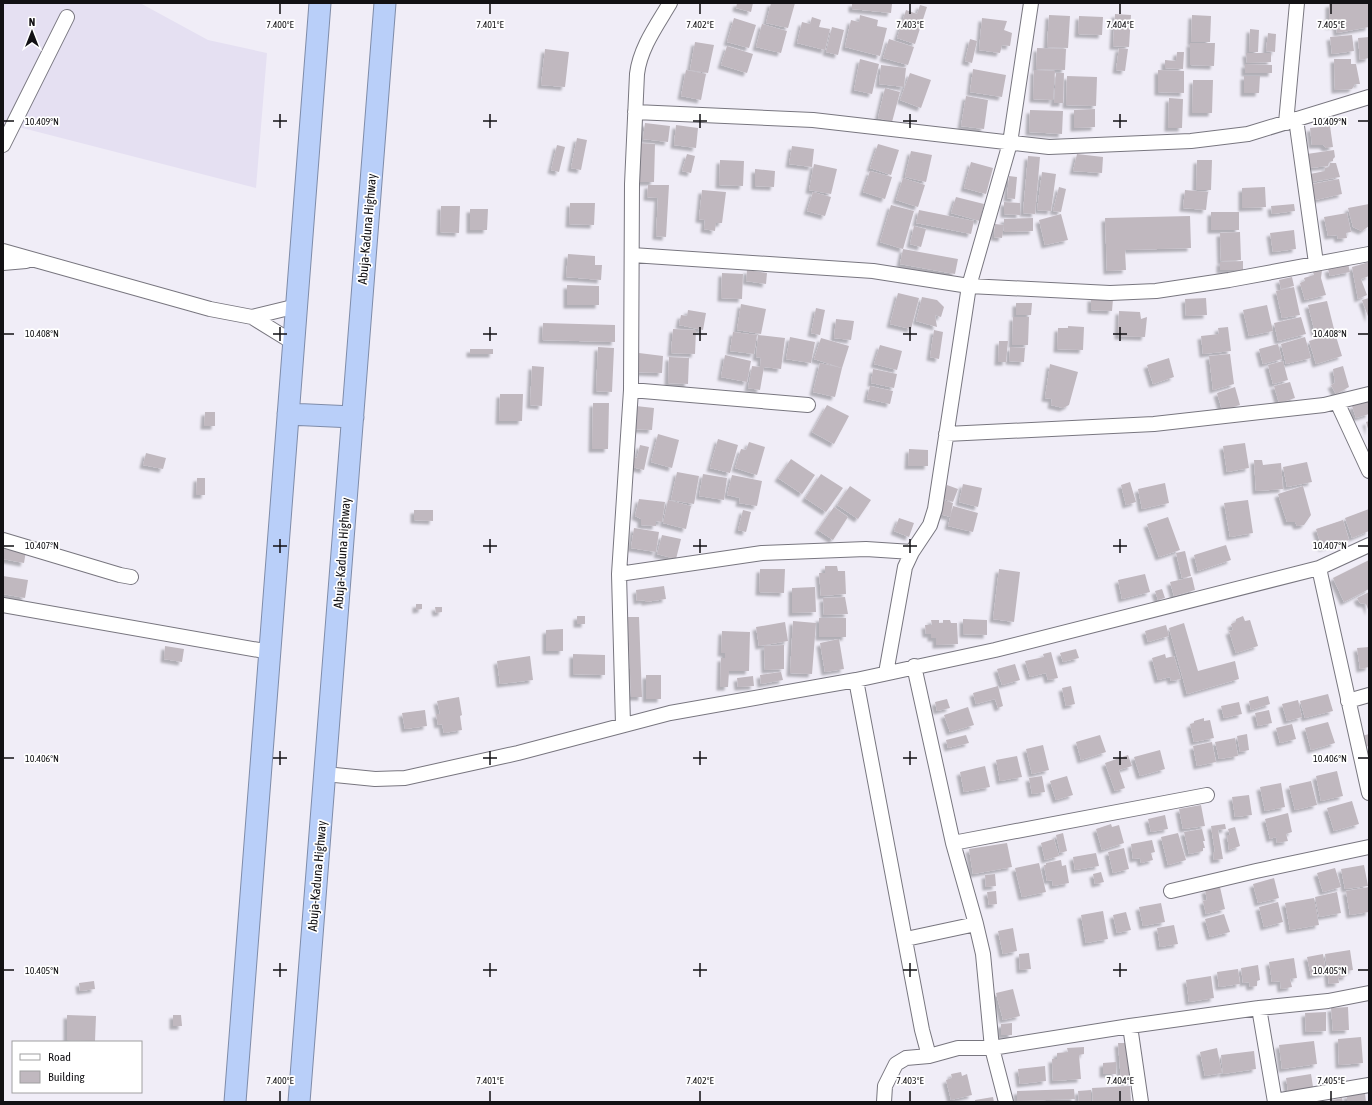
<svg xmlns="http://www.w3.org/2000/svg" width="1372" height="1105" font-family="'Asap Condensed',sans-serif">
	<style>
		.built { fill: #e5e0f2 }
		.building { fill: #c0b8bf; filter: url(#shadow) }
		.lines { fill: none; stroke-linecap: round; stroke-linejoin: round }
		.minor-casing { stroke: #78767f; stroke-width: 16 }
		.highway-casing { stroke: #7f8ca9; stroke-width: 23 }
		.minor { stroke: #fff; stroke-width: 14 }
		.highway { stroke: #b9cff9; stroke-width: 21 }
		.ticks { fill: none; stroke: #121114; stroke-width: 1.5 }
		.labels { text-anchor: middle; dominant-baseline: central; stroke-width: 3.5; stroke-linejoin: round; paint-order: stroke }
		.street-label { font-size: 13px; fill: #121114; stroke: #fff }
		.ticks-label { font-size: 10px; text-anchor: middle; fill: #121114; stroke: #fff; stroke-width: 3.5; stroke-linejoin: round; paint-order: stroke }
	</style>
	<defs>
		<filter id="shadow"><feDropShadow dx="-3.5" dy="3.5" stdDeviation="1" flood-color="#0004"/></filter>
	</defs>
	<rect width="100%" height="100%" fill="#f0edf7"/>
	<path class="built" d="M3,3H140L208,40L267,53L256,188L3,123Z"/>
	<path class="building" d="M737,3H753L751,12L736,8Z
		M771,3H795L788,28L766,23Z
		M852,3L892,4L891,13L852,9Z
		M1340,3H1368L1369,27L1337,33L1336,25L1329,26V4Z
		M920,5L927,7L915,44L897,38L906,10L917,14Z
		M1115,14L1131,15L1129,47L1113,46Z
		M860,15L878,20L877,26L887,28L880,56L845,47L851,20L859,22Z
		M1049,15L1070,16L1068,48L1047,47Z
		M1192,15L1211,16L1210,42H1191Z
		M1079,16L1103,17L1102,35L1078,34Z
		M812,17L821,20L819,27L830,29L825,50L797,43L802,22L810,24Z
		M734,18L756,25L749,48L727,42Z
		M982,18L1007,21L1004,30L1012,33L1010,46L1002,45L1000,53L979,50Z
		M762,24L787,31L781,53L756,47Z
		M832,27L844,30L838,55L826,52Z
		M1250,29L1259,30L1258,52H1249Z
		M1268,33L1276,34L1275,52L1266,51Z
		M1352,35L1354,51L1332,54L1330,37Z
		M1369,37V58L1360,60L1358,38Z
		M889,39L914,47L908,65L883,58Z
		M970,39L977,41L972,63L965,61Z
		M695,42L714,45L708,73L690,70Z
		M1190,43H1215L1214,66L1190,65Z
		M727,46L753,54L747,73L721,65Z
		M1037,48L1066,49L1065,70L1036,69Z
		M1119,48L1128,49L1125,71L1116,70Z
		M545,49L569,52L565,87L541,85Z
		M1177,52H1184L1183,69L1165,68V60L1176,61Z
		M1246,53H1271V62L1247,63Z
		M860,59L879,64L872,94L854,90Z
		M1334,59H1351V64H1356L1360,84H1355L1352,89L1335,90Z
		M1245,64L1272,65V73H1245Z
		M881,65L906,68L904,87L879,84Z
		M973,69L1006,75L1002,97L970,92Z
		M686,70L706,74L701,100L681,96Z
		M1034,70L1055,71L1053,100L1033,99Z
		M1158,70L1184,71V93L1158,92Z
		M910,73L931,80L921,108L900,100Z
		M1056,73H1064L1063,103H1054Z
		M1067,76L1097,77L1096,106L1066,105Z
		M1244,76H1260L1259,93H1244Z
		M1193,80H1213L1212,113H1192Z
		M885,88L900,92L892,122L878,118Z
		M966,96L988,100L984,129L961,126Z
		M1169,98L1183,99L1182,128H1168Z
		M1095,109V127L1074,128V110Z
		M1030,110L1063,111L1062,134L1029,132Z
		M645,123L670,126L668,142L643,139Z
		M676,125L698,128L696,148L674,145Z
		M1330,126L1333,147L1326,148L1323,145H1312L1310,128Z
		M577,138L587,140L581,170L571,168Z
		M640,143L655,144L654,182H639Z
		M878,144L899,150L891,175L870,168Z
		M557,145L565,147L559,172L551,170Z
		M792,146L814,149L812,167L789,164Z
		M1334,150L1335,157L1333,159V161L1329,162L1328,166L1309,168L1307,154Z
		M911,151L932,155L926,182L905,177Z
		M687,154L695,156L691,173L682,171Z
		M1077,154L1103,157L1102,173L1073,171Z
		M1028,156L1040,157L1035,214L1023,213Z
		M720,160L744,161L743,186L719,185Z
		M1197,160H1212L1211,190H1196Z
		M971,162L993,168L986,194L964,188Z
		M1330,163H1336L1340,177L1311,182L1310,174L1325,171V168L1329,167Z
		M814,164L837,169L831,194L809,190Z
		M755,169L775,171L774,187L755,186Z
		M870,171L892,177L885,199L863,192Z
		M1042,172L1056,174L1051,211L1037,210Z
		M1009,176L1017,177L1015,199L1007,198Z
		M903,178L925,185L918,207L896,200Z
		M1339,179L1342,194L1315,200L1312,184Z
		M648,185H669L666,237L656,236L658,198L647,197Z
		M1059,187L1066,189L1061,212L1053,211Z
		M1265,187L1266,207L1242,208V188Z
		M702,190L726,192L722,223H716L715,231L704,229L705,220L699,219Z
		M1185,190L1208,192L1206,210L1183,208Z
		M813,192L831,197L825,216L807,211Z
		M956,197L984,204L980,221L951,213Z
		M1004,202L1020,203V215L1004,214Z
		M570,203H595L594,225L569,224Z
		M1294,204L1295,211L1272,214L1271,206Z
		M1369,204V226L1362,231L1353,227L1348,208Z
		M891,205L914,211L903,249L880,242Z
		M441,206H460L459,233L440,232Z
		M470,209H488L487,230H470Z
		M919,210L974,221L971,234L916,223Z
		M1211,212H1239V230H1211Z
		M1347,213L1351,232L1346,233L1347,238L1338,239L1337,235L1328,236L1324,217Z
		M1061,214L1068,240L1045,245L1039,220Z
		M1190,216L1191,248L1125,250L1126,270L1107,271L1105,218Z
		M1033,218V231L1004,232V225L1002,238L994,237L995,224L1004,225V219Z
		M914,226L926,229L921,247L910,244Z
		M1294,230L1296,249L1273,252L1270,233Z
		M1240,232L1241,260L1221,261L1220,233Z
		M903,249L958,259L955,274L900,264Z
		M568,254L595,256V265H602L601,280L566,277Z
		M1243,261V270H1220V262Z
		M1369,262V276L1361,279L1367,295L1358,299L1352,267Z
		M1348,264L1350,272L1330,276L1328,269Z
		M747,270L767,273L766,284L746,281Z
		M1322,270L1321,278L1326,295L1305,300L1300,283L1305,281L1304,278L1314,275L1313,272Z
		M722,273L743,274L742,299L721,298Z
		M1292,277L1294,286L1281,289L1279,280Z
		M567,285L599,286V305H567Z
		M1294,287L1300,315L1282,318L1276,291Z
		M898,293L919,298L911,329L890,324Z
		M922,297L937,300L944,307L941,317L935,315L937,327L916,321Z
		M1091,298L1113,299L1112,311L1091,310Z
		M1206,298L1207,315L1186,316L1185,299Z
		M1369,298V319L1362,300Z
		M1327,301L1334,329L1315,333L1308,305Z
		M1016,303H1032L1031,315H1016Z
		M741,304L766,309L761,334L737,330Z
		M1267,305L1273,331L1249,336L1243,310Z
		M816,308L825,310L820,335L811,333Z
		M688,310L706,313L703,330L679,325L681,315L687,316Z
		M1119,311L1140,312L1141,319L1147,317L1145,337L1118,336Z
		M1013,317H1029L1028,345H1012Z
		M1301,317L1306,334L1278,341L1274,323Z
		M836,319L854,321L851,340L834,338Z
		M543,323L615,325V342L542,340Z
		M1068,326L1084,327L1083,350L1057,349L1058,328H1068Z
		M1228,327L1231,351L1203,354L1201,336L1219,334L1218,328Z
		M673,329L696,330L695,354L671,353Z
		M934,330L943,332L939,359L930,357Z
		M733,332L757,335L754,354L730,351Z
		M1335,333L1342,356L1316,364L1309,341Z
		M758,335L785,338L781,369L764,367L760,390L748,388L752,366L760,367L761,358L756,357Z
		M790,337L815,342L811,363L786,359Z
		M1305,337L1311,358L1286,364L1281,344Z
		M821,338L849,346L842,368L814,359Z
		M999,341H1008L1006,362H998Z
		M1278,344L1282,359L1263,364L1259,349Z
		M880,345L902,351L897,370L874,364Z
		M598,347L614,348L612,392L596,391Z
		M1010,347L1025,348L1024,362L1009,361Z
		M470,349H493V354H470Z
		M639,353L663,356L662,373L635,372V355Z
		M1230,354L1234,384L1213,390L1209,356Z
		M725,355L751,361L747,382L721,377Z
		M669,357L689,358L688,384L668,383Z
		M1169,358L1174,377L1153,384L1147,365Z
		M1283,361L1288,380L1273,384L1268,365Z
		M820,363L842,368L835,397L813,392Z
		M1050,364L1078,372L1069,405L1063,408L1051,405L1052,399L1045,398Z
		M532,366L544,367L542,406L530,405Z
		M1343,366L1349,387L1336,394L1331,385L1335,383L1333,369Z
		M873,369L897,374L894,388L871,383Z
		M1290,382L1295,398L1279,403L1274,386Z
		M870,386L893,391L890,404L867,399Z
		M1235,387L1240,405L1222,410L1217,393Z
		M500,394H523L522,421H499Z
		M1369,400V414L1356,418L1352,406Z
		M593,403H609L608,449H592Z
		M827,405L849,416L834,444L812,432Z
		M636,406L654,408L652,430L634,429Z
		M205,412H215V426H204Z
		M1369,421V432L1366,422Z
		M658,434L679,440L672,468L651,462Z
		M718,439L738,445L730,473L710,468Z
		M749,442L765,447L757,475L735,468L741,449L746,450Z
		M1245,443L1249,468L1227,472L1223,446Z
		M640,445L649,447L644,470L628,466L630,456L637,458Z
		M909,449L928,450V466H908Z
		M146,453L166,458L163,469L143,465Z
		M791,459L815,475L802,494L778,478Z
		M1254,460H1262L1263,465L1281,463L1283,489L1256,491Z
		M1307,462L1312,482L1287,487L1283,467Z
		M677,472L699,476L694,504L671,500Z
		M703,474L727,478L724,500L699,496Z
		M821,474L843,488L826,512L805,498Z
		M732,475L762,481L757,506L739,503L740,498L727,495Z
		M197,478H205V495H196Z
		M1130,482L1136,502L1126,505L1121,485Z
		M1165,483L1169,503L1142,509L1138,489Z
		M963,484L982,488L978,507L959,502Z
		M947,485L958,489L953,502L942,498Z
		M850,486L871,500L858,519L837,505Z
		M1303,486L1311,515L1304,525L1297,526L1295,522H1287L1278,494Z
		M639,499L665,502L662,522L656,521V526L641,525V519L635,516Z
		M668,500L691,506L686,529L663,523Z
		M943,500L953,503L950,517L940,514Z
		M1248,500L1253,533L1230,537L1224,503Z
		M953,506L978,513L973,532L948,526Z
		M834,507L848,517L833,540L818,530Z
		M1369,509V531L1352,538L1345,518Z
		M414,510H433V521L414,520Z
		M743,510L751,512L746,532L738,530Z
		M1168,517L1180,550L1159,557L1147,524Z
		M899,518L914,523L909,537L894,531Z
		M1343,520L1349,540L1322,548L1316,529Z
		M634,528L659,532L656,552L631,548Z
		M662,535L681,539L676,559L657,554Z
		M1226,545L1231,560L1198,571L1194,555Z
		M3,546L26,551L24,563L3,559Z
		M1185,551L1191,576L1182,578L1176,553Z
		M1369,560V589L1344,602L1333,578Z
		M825,566H837L838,571H845L846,594L821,596L819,573H825Z
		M760,569H785L784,593L759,592Z
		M999,569L1020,572L1014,622L993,619Z
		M1145,574L1150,592L1122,599L1118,580Z
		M3,576L28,580L25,598L3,594Z
		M1192,577L1195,590L1174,596L1170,582Z
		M664,586L666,599L645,602V600L637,601L636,590Z
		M815,587L816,612L792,613V588Z
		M1162,589L1165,598L1158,600L1155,591Z
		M1369,592V612L1366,604L1360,603L1357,598Z
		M845,597L848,614L824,615L823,598Z
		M416,604H422V609L416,610Z
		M435,607H442V612L436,613Z
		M577,616H585V624H577Z
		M1243,616L1245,621L1250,620L1258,646L1236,653L1229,631L1233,630L1231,624L1236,622V619Z
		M628,617H639L642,697H631Z
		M819,618H846V637H819Z
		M963,619L987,620V635L963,634Z
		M931,620H939V623H943V620H950L951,623H957L958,644L936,645V638H931V634H926L925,625H932Z
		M793,621L816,623L812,674L790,673Z
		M785,622L788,641L759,646L756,627Z
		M1184,623L1198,671L1235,661L1239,679L1187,694L1169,628Z
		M1166,625L1169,636L1148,642L1145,631Z
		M563,629V651H546V630Z
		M722,631L750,632L749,671H729L728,687H720L721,658H725V653H721Z
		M839,639L844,669L825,672L820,643Z
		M784,645V669L765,670L764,646Z
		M165,646L184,649L182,662L164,659Z
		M1369,647V667L1360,669L1357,648Z
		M1076,649L1079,658L1063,662L1060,653Z
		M1051,652L1058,678L1048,680L1046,673L1030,677L1025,661L1044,657L1043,654Z
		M573,654L605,655V675L573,674Z
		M1165,654L1166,658L1174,656L1181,679L1171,681L1170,677L1158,680L1152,658Z
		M530,656L533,680L500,684L497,661Z
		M1015,664L1020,680L1002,685L997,669Z
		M781,672L783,680L761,684L760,675Z
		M646,675H661V699H646Z
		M753,676L754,686L738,687L737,678Z
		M998,686L1003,706L998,708L995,699L976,704L973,693Z
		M1071,686L1075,704L1066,706L1062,688Z
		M1328,694L1333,711L1305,718L1300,701Z
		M1268,696L1270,704L1251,710L1249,701Z
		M459,697L462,715L460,716L462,730L444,733L442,724L438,725L436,714H440L437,701Z
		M947,699L950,708L937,711L935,702Z
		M1298,700L1302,717L1287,721L1282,704Z
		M1239,702L1242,714L1224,718L1221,706Z
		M968,707L974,725L950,732L944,715Z
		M425,710L427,726L405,729L402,713Z
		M1269,710L1272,723L1258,726L1255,713Z
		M1204,718V721L1210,720L1214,738L1194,742L1190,724L1194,723V721Z
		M1328,722L1335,743L1311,750L1305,728Z
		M1292,724L1296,739L1280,743L1276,728Z
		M1247,734L1249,750L1240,752L1237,736Z
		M1369,734V746L1365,747L1362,736Z
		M966,735L969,743L948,748L946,740Z
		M1100,735L1106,752L1081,760L1076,742Z
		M1235,738L1238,756L1219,759L1215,742Z
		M1212,742L1216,762L1197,766L1193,746Z
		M1043,745L1049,770L1032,774L1026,749Z
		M1160,750L1165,769L1140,776L1134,757Z
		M1128,755L1132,766L1119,770L1125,788L1115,791L1105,763Z
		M1017,756L1022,777L1000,781L996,760Z
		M985,766L990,787L964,792L960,772Z
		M1337,771L1343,796L1321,801L1316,776Z
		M1042,776L1045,792L1032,794L1029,778Z
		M1067,776L1073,795L1056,800L1050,781Z
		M1311,781L1317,805L1295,810L1289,786Z
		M1281,783L1285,807L1265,811L1260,787Z
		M1249,795L1252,815L1235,817L1232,797Z
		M1352,801L1359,824L1334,831L1327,808Z
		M1201,805L1205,826L1183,829L1179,809Z
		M1288,813L1292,832L1286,834L1288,841L1277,843L1276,837L1270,839L1265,819Z
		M1165,815L1168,829L1151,832L1148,819Z
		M1111,824L1112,827L1119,825L1124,843L1102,850L1096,829Z
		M1225,824L1226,829L1218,830L1223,859L1214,860L1213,852H1215L1211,826Z
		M1235,827L1240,846L1229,850L1227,835H1230L1228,829Z
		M1202,829L1205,841H1203L1205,848H1203V851L1189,854L1184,832Z
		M1063,833L1067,851L1060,853L1056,835Z
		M1178,833L1186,860L1168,865L1161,837Z
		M1054,839L1059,856L1045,860L1041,843Z
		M1152,840L1155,852L1151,853L1153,860L1141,863L1140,858L1133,859L1131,844Z
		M1007,843L1012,867L973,874L969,849Z
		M1124,848L1129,869L1113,873L1108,852Z
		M1096,853L1099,866L1075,870L1073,857Z
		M1061,860L1062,866L1066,865L1069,883L1053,886L1052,880L1047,881L1044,865H1046V863Z
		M1039,863L1046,892L1022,897L1015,868Z
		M1364,865L1368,886L1345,889L1341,869Z
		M1335,868L1341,887L1323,892L1317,873Z
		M1101,872L1104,882L1095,884L1093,874Z
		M995,874L996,886L986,887L985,875Z
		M1274,878L1279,898L1258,903L1253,884Z
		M1220,887L1225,909L1206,914L1203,901L1207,900L1205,890Z
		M1369,887V912L1350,915L1346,891Z
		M996,891L997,904L989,905L987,892Z
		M1337,892L1341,913L1319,917L1315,897Z
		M1314,898L1319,925L1290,930L1285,903Z
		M1278,902L1283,922L1264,927L1259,907Z
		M1161,903L1165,922L1143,926L1139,907Z
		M1103,911L1108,939L1086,943L1081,915Z
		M1126,912L1131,930L1117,933L1113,915Z
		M1224,914L1230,932L1210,937L1205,919Z
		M1174,925L1178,944L1160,947L1157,928Z
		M1013,928L1017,951L1003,954L998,931Z
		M1350,950L1353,970L1347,971V976L1338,978L1339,983L1329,984L1325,954Z
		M1029,953L1031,969L1020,970L1019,954Z
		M1323,954L1326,973L1311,976L1307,957Z
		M1294,958L1297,978L1290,979L1292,987L1281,989L1280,981L1272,982L1269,962Z
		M1258,965L1260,980L1257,981V986L1250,987L1249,982L1243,983L1241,968Z
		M1238,969L1240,984L1219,987L1217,972Z
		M1211,976L1214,998L1189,1002L1186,980Z
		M94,981L95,989L80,991L79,983Z
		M1013,989L1020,1016L1003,1020L996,993Z
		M1348,1007L1349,1030L1333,1031L1331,1008Z
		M1326,1012V1031L1306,1032L1305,1013Z
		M67,1015L96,1016L95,1041L67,1040Z
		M173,1015H181L182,1026H173Z
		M1012,1023V1035H1001V1024Z
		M1361,1037L1363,1063L1339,1065L1338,1039Z
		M1314,1041L1317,1064L1282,1069L1279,1045Z
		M1118,1043H1129L1131,1082H1121Z
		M1084,1047V1054L1079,1055L1081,1079L1053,1081L1052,1059H1057V1053L1068,1052L1067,1048Z
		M1217,1048L1222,1073L1205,1076L1200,1052Z
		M1254,1051L1256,1069L1223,1074L1221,1055Z
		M1116,1062V1074H1103V1063Z
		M1045,1066L1046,1081L1020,1084L1018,1069Z
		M961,1072L962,1076L967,1074L972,1095L951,1100L946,1080L952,1078L951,1074Z
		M1311,1074L1314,1093L1289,1097L1286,1078Z
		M1130,1086L1131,1102H1093L1092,1088Z
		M1074,1089L1075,1099L1017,1101V1091Z
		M1091,1090V1102H1079L1078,1091Z
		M1365,1093L1366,1102H1347V1095Z
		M993,1097L994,1102H975V1100Z
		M1342,1098L1343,1102H1328V1101Z"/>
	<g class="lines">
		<defs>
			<path id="minor" d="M635,112L813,120L1049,147L1191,141L1248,134L1369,97
				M1296,119L1316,263
				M1286,123L1297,3
				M3,145L67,17
				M3,251L210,309L252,317L294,343
				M632,255L873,271L969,286L1110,293L1156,291L1229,280L1369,254
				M3,263L26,261
				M252,317L297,306
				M631,390L808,405
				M1337,402L1369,471
				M946,434L1154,424L1324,405L1369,394
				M3,540L120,575L131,577
				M1319,568L1369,793
				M619,574L762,553L866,549L912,552
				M3,605L270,652
				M914,666L953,843L976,924L983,954L992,1048L1006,1102
				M886,673L905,567L912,552L930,525L935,509L969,286L1010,143L1031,3
				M856,680L922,1030L929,1056
				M1348,701L1369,695
				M623,725L619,574L631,390L632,184L637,74C640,48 657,25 670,3
				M325,774L375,779L405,778L518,753L670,713L856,680L995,650L1319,568L1369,545
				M953,843L1207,795
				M1171,891L1256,871L1369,847
				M906,939L976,924
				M1259,1008L1275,1102
				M1130,1026L1141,1102
				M1275,1101L1369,1085
				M884,1102L885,1086L896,1064L906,1058L929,1056L958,1048H992L1130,1026L1259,1008L1328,1001L1369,993"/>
			<path id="highway" d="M288,414L353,417
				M235,1102L320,3
				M299,1102L385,3"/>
		</defs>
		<use href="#minor" class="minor-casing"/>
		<use href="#highway" class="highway-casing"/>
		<use href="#minor" class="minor"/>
		<use href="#highway" class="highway"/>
	</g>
	<path class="ticks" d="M280,4V14M490,4V14M700,4V14M910,4V14M1120,4V14M1331,4V14M280,114V128M490,114V128M700,114V128M910,114V128M1120,114V128M4,121H14M273,121H287M483,121H497M693,121H707M903,121H917M1113,121H1127M1358,121H1368M280,327V341M490,327V341M700,327V341M910,327V341M1120,327V341M4,334H14M273,334H287M483,334H497M693,334H707M903,334H917M1113,334H1127M1358,334H1368M280,539V553M490,539V553M700,539V553M910,539V553M1120,539V553M4,546H14M273,546H287M483,546H497M693,546H707M903,546H917M1113,546H1127M1358,546H1368M280,751V765M490,751V765M700,751V765M910,751V765M1120,751V765M4,758H14M273,758H287M483,758H497M693,758H707M903,758H917M1113,758H1127M1358,758H1368M280,963V977M490,963V977M700,963V977M910,963V977M1120,963V977M4,970H14M273,970H287M483,970H497M693,970H707M903,970H917M1113,970H1127M1358,970H1368M280,1091V1101M490,1091V1101M700,1091V1101M910,1091V1101M1120,1091V1101M1331,1091V1101"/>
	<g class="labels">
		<g class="street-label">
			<text transform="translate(367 229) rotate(-85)">Abuja-Kaduna Highway</text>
			<text transform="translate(342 553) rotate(-86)">Abuja-Kaduna Highway</text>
			<text transform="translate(317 876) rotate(-85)">Abuja-Kaduna Highway</text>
		</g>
	</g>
	<g class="ticks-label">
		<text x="280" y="28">7.400°E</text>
		<text x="490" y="28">7.401°E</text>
		<text x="700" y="28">7.402°E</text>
		<text x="910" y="28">7.403°E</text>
		<text x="1120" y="28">7.404°E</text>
		<text x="1331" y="28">7.405°E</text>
		<text x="42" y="125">10.409°N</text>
		<text x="1330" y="125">10.409°N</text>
		<text x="42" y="337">10.408°N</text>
		<text x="1330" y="337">10.408°N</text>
		<text x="42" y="549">10.407°N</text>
		<text x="1330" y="549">10.407°N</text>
		<text x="42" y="762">10.406°N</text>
		<text x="1330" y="762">10.406°N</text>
		<text x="42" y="974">10.405°N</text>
		<text x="1330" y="974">10.405°N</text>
		<text x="280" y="1084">7.400°E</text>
		<text x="490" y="1084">7.401°E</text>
		<text x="700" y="1084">7.402°E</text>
		<text x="910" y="1084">7.403°E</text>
		<text x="1120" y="1084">7.404°E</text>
		<text x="1331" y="1084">7.405°E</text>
	</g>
	<rect width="1372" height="1105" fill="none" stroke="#121114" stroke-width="8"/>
	<rect x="12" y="1041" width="130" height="52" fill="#ffffff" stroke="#a0a0a1"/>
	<rect x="20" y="1054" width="20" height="6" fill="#ffffff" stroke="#a0a0a1"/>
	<text x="48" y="1061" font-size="12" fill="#121114">Road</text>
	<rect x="20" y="1071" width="20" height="12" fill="#c0b8bf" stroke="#a0a0a1"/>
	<text x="48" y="1081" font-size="12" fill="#121114">Building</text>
	<g transform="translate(32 32)" stroke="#ffffff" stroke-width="3" paint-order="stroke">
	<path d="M0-3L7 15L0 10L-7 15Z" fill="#121114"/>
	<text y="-6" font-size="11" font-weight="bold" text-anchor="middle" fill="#121114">N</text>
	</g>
</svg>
